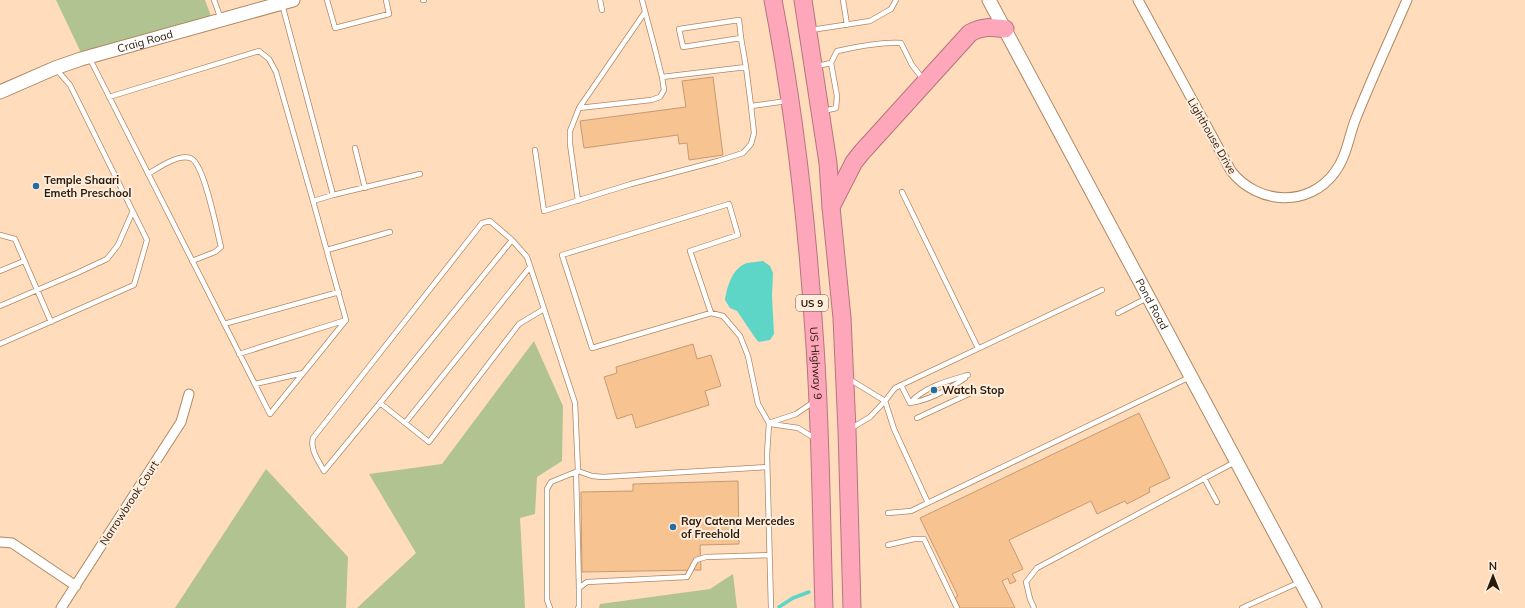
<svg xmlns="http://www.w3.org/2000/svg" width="1525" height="608" font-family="Mulish,sans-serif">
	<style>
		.green { fill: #b0c390 }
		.water { fill: #5dd5c7 }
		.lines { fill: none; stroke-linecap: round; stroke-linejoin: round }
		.stream { stroke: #5dd5c7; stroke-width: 3.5 }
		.building { fill: #f7c391; stroke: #c49b74 }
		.lane-casing { stroke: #b08862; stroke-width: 6 }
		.street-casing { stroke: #b08862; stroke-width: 11 }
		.secondary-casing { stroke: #b08862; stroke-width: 15 }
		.highway-casing { stroke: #b4767d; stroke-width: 19 }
		.lane { stroke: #fff; stroke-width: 4.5 }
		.street { stroke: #fff; stroke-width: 9 }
		.secondary { stroke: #fff; stroke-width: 13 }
		.highway { stroke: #fea7bb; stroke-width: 17 }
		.poi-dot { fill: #256ca0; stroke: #ffeddd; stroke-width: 1.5 }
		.labels { text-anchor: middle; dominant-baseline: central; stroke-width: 4; stroke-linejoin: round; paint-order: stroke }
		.shield { fill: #ffeddd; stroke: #6a5949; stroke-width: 1 }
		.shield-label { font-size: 10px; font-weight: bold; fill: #2a1a0a }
		.street-label { font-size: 11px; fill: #2a1a0a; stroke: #ffeddd }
		.poi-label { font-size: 11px; font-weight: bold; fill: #2a1a0a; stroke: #ffeddd; text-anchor: start }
	</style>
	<rect width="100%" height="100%" fill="#ffdcbc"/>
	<path class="green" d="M56,0H205L212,19L84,59Z
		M534,341L563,406L562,461L537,477L535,514L520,518L525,608H357L416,553L369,474L442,464Z
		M266,469L348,557L346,608H175Z
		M733,574L737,608H599L600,604L710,589Z"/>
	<path class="water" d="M763,261L770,266L773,273L772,296L774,334L770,340L759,342L756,339L737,311L730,308L725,300C727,287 732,268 747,263C752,262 758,262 763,261Z"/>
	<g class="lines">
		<path class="stream" d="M779,607L793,598L809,592"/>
	</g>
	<path class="building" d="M713,77L723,155L689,160L687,143L679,144L678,135L584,148L580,121L686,107L682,81Z
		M693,344L697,359L711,355L721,386L705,391L709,405L636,428L632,414L617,419L604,377L617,373L616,367Z
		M936,387L938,391L932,394L930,389Z
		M1139,413L1170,478L1149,488L1150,492L1127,504L1125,501L1097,514L1091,501L1009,540L1023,569L1012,574L1016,581L1010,584L1008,578L1002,581L1015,608H960L955,598L958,596L920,518Z
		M738,481L739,544L700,545L701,570L582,572L581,492L633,491V484Z"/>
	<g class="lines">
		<defs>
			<path id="lane" d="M214,0L221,19
				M327,0L335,28L389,14L386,0
				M423,0H424
				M600,0L602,10
				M642,0L655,49L662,77
				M843,0L847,25
				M811,30L870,21L891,9L896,0
				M741,38L683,47L679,29L739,20L741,38L746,67
				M90,59L270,414L346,320L313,201L333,195L282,4
				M817,66L831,63
				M109,97L259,51L269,59L276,72L313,201
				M579,108L645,12
				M824,111L836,108L837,96L831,63L837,51C857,47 880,42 901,43L912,65L923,79
				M355,148L365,188
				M535,150L544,211L631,184L718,161L743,153L751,144L754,133L751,106L787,101
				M148,174C158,168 178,154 190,158C204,161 217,232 221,247L215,252L192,261
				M902,192L978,348
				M333,195L420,174
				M578,201L570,144V131L579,108L651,100L660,97L664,90L662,77L746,67L751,106
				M0,235L15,239L51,322
				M327,250L390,232
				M0,271L24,261
				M0,306L77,273L107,259L118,245L132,213
				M544,309L519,324L429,442L380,403L324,471C318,460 310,450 313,438L482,223L490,221L512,240L527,257L575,403L578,471L551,482L547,489V600L550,608
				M711,313L690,251L738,235L729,204L562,255L592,348L711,313L723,316L740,336L748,356L758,404L769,423L767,455L771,608
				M1118,313L1147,298
				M224,324L339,292
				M0,344L134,285L147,240L70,85L56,69
				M239,354L346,320
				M849,379L885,401L870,417L850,429
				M255,384L303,373
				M901,385L910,403
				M380,403L512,240
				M910,403C924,387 947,381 968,375
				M910,403C930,400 948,390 965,378
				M917,418L975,391
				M405,423L530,267
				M769,423L796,414L815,401
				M771,424L798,428L816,439
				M578,471L592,476L603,477L767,467
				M576,472L579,588
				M1204,478L1217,502
				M928,503L894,429L885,401L895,388L1102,290
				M888,513L911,511L1190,377
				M888,545L914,539H924L957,608
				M578,608L579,607V588L587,582L687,577L696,560L706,557L769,555
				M1034,608L1030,599L1026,582L1037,568L1235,462
				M1242,608L1300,582"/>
			<path id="street" d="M1138,0L1231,171C1258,205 1309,208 1335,172C1347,156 1349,135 1356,118C1372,78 1390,39 1407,0
				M0,542L12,543L76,586
				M61,608L181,422L189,394"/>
			<g id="secondary">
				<path id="s1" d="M989,0L1315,608"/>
				<path id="s2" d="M0,92L55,68L81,59L293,0"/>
			</g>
			<g id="highway">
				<path id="s3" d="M773,0C794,109 807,222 814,332C821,424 821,516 824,608"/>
				<path d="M803,0L828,163L831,207L842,318L847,430L852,608"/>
				<path d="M831,207L854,162L862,152L970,33C983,26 991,27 1005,29"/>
			</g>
		</defs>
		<use href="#lane" class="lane-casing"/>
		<use href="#street" class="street-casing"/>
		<use href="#secondary" class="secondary-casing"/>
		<use href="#highway" class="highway-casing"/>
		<use href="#lane" class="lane"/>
		<use href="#street" class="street"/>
		<use href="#secondary" class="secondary"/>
		<use href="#highway" class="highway"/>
	</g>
	<g class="poi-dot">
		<circle cx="36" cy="186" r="4"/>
		<circle cx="934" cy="390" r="4"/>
		<circle cx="673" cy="527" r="4"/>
	</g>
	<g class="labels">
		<rect class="shield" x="796" y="295" width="32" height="16" rx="3"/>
		<g class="shield-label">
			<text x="812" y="303">US 9</text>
		</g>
		<g class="street-label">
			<text stroke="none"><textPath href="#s2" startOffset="154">Craig Road</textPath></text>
			<text transform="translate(1212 136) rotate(60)">Lighthouse Drive</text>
			<text stroke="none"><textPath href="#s1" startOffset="345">Pond Road</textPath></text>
			<text stroke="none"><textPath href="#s3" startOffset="366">US Highway 9</textPath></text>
			<text transform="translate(129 503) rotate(-57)">Narrowbrook Court</text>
		</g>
		<g class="poi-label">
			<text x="44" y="180">Temple Shaari<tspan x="44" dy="13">Emeth Preschool</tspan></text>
			<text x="942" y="390">Watch Stop</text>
			<text x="681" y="521">Ray Catena Mercedes<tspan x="681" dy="13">of Freehold</tspan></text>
		</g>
	</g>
	<g transform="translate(1493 576)" stroke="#ffeddd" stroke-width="3" paint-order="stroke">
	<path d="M0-3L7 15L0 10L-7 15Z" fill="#2a1a0a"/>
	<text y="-6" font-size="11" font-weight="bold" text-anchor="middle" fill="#2a1a0a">N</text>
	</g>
</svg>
